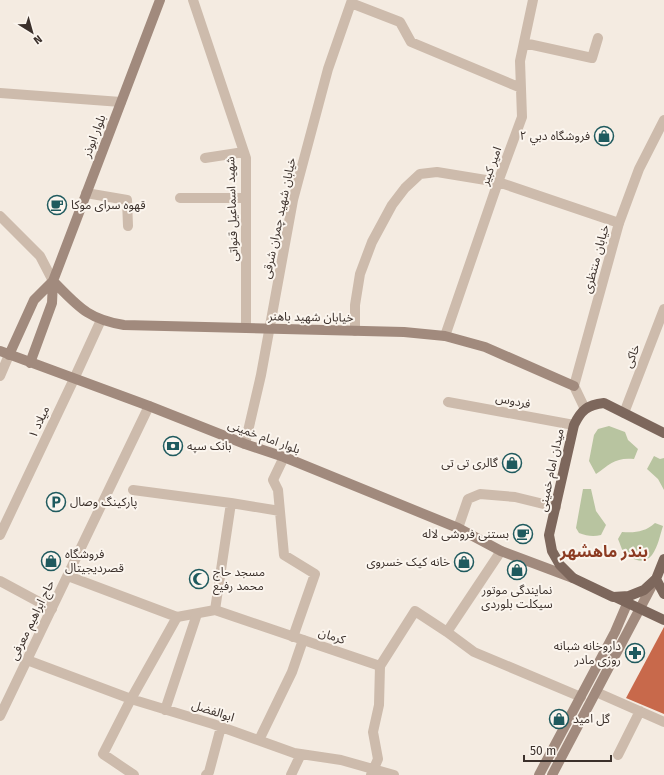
<svg xmlns="http://www.w3.org/2000/svg" width="664" height="775" font-family="'Fira Sans','Noto Sans Arabic',sans-serif">
	<style>
		.green { fill: #b8c4a0 }
		.building { fill: #c8694b }
		.lines { fill: none; stroke-linecap: round; stroke-linejoin: round }
		.pedestrian { stroke: #cdbbac; stroke-width: 10 }
		.minor { stroke: #cdbbac; stroke-width: 10 }
		.tertiary { stroke: #cdbbac; stroke-width: 10 }
		.secondary { stroke: #a18a7d; stroke-width: 10 }
		.primary { stroke: #7d675c; stroke-width: 10 }
		.labels { text-anchor: middle; dominant-baseline: central; stroke-width: 4; stroke-linejoin: round; paint-order: stroke }
		.street-label { font-size: 12px; fill: #3b302b; stroke: #fbf5ee }
		.poi-label { font-size: 12px; fill: #3b302b; stroke: #fbf5ee; text-anchor: start }
		.district-label { font-size: 16px; font-weight: bold; fill: #8c3b22; stroke: #fbf5ee }
	</style>
	<rect width="100%" height="100%" fill="#f4ebe1"/>
	<path class="green" d="M609,426L625,432L628,440L638,449L634,459C616,457 610,464 596,474L589,461L594,435L598,429Z
		M654,456L660,459L664,458V490L658,479L647,469Z
		M583,489H591L596,511L606,525L601,535C593,537 587,536 579,533L576,528Z
		M655,523L663,526C660,535 658,547 652,555C644,566 630,559 623,551C621,548 620,543 618,539L622,532C635,533 645,532 655,523Z"/>
	<path class="building" d="M664,627V714L626,698Z"/>
	<g class="lines">
		<path class="pedestrian" d="M458,528L468,499L480,494L515,497L556,507
			M501,551L447,632L474,652L581,697
			M177,617L215,610L380,666L415,611L447,632"/>
		<path class="minor" d="M193,0L246,158V328
			M351,3L400,22L411,42L521,88
			M524,43L592,58L598,38
			M0,93L121,102
			M205,158L244,152
			M86,193L127,200L128,226
			M180,198H246
			M355,331V305L360,274L372,242L392,205L405,188L420,174L437,172L498,182L619,223
			M445,336L498,182L522,117L520,61L533,0
			M0,376L9,355
			M448,402L574,425
			M624,413L664,309
			M245,444L261,375L293,200L328,69L352,0
			M284,457L273,480L278,490L284,555L315,574L293,637
			M133,490L231,503
			M0,535L74,379L101,320
			M68,576L177,617L131,699L103,754L134,775
			M0,581L52,609
			M215,610L231,503L280,511
			M27,660L131,699L213,724L294,753L341,760L394,775
			M596,692L664,722
			M165,710L197,614
			M259,740L292,672L303,640
			M618,755L640,711
			M206,775L209,772L221,727
			M291,775L301,754
			M371,775L378,759L373,732L379,705L380,666"/>
		<path class="tertiary" d="M0,216L40,256L53,281
			M585,409L574,386L619,223L639,169L664,120
			M0,716L149,406"/>
		<path class="secondary" d="M53,281C78,306 87,319 124,325L404,332L445,336L485,347L574,386
			M0,351L149,406L245,444L284,457L458,528L501,551L573,578
			M9,355L34,300L53,281
			M30,363L52,303L53,281L160,0
			M539,775L615,632L627,604
			M552,775L655,580"/>
		<path class="primary" d="M664,433L604,403C587,405 581,410 574,425L549,535L552,551L560,565L573,578L613,597L629,596L644,590L656,579L664,559
			M656,579L664,594
			M615,597L664,620"/>
	</g>
	<defs>
		<symbol id="shop-ring" viewBox="-11 -11 22 22"><circle r="9.5" fill="#fbf5ee" stroke="#1f5a5e" stroke-width="1.5"/><path d="M-5-2.5h2.3a2.7 3.5 0 0 1 5.4 0H5L5.5 6h-11ZM-1.5-2.5h3a1.5 2.3 0 0 0-3 0Z" fill="#1f5a5e"/></symbol>
		<symbol id="cafe-ring" viewBox="-11 -11 22 22"><circle r="9.5" fill="#fbf5ee" stroke="#1f5a5e" stroke-width="1.5"/><path d="M-5.5-4.5H6V0H3Q3 3.5 0 3.5H-2.5Q-5.5 3.5-5.5 0ZM3-3.2v2h1.7v-2ZM-6 4.5H4V6H-6Z" fill="#1f5a5e"/></symbol>
		<symbol id="bank-ring" viewBox="-11 -11 22 22"><circle r="9.5" fill="#fbf5ee" stroke="#1f5a5e" stroke-width="1.5"/><path d="M-6-4H6V4H-6ZM0-2.3a2.3 2.3 0 1 0 0 4.6a2.3 2.3 0 1 0 0-4.6Z" fill="#1f5a5e"/></symbol>
		<symbol id="parking-ring" viewBox="-11 -11 22 22"><circle r="9.5" fill="#fbf5ee" stroke="#1f5a5e" stroke-width="1.5"/><path d="M-3.5-5.5H1a3.5 3.5 0 0 1 0 7H-1V5.5H-3.5ZM-1-3.4V-.6H.8a1.4 1.4 0 0 0 0-2.8Z" fill="#1f5a5e"/></symbol>
		<symbol id="mosque-ring" viewBox="-11 -11 22 22"><circle r="9.5" fill="#fbf5ee" stroke="#1f5a5e" stroke-width="1.5"/><path d="M3.5-4.9A6 6 0 1 0 3.5 4.9A5 5 0 1 1 3.5-4.9Z" fill="#1f5a5e"/></symbol>
		<symbol id="pharmacy-ring" viewBox="-11 -11 22 22"><circle r="9.5" fill="#fbf5ee" stroke="#1f5a5e" stroke-width="1.5"/><path d="M-2-6h4v4h4v4h-4v4h-4v-4h-4v-4h4Z" fill="#1f5a5e"/></symbol>
	</defs>
	<g fill-rule="evenodd">
		<use href="#shop-ring" x="593" y="125" width="22" height="22"/>
		<use href="#cafe-ring" x="46" y="194" width="22" height="22"/>
		<use href="#bank-ring" x="162" y="435" width="22" height="22"/>
		<use href="#shop-ring" x="501" y="452" width="22" height="22"/>
		<use href="#parking-ring" x="45" y="491" width="22" height="22"/>
		<use href="#cafe-ring" x="512" y="523" width="22" height="22"/>
		<use href="#shop-ring" x="40" y="550" width="22" height="22"/>
		<use href="#shop-ring" x="453" y="551" width="22" height="22"/>
		<use href="#shop-ring" x="506" y="559" width="22" height="22"/>
		<use href="#mosque-ring" x="188" y="568" width="22" height="22"/>
		<use href="#pharmacy-ring" x="624" y="642" width="22" height="22"/>
		<use href="#shop-ring" x="548" y="708" width="22" height="22"/>
	</g>
	<g class="labels">
		<g class="street-label">
			<text transform="translate(94 136) rotate(-69)">بلوار ابوذر</text>
			<text transform="translate(491 166) rotate(-70)">امیر کبیر</text>
			<text transform="translate(232 209) rotate(-92)">شهید اسماعیل قنواتی</text>
			<text transform="translate(279 218) rotate(-78)">خیابان شهید چمران شرقی</text>
			<text transform="translate(596 259) rotate(-75)">خیابان منتظری</text>
			<text transform="translate(311 317) rotate(1)">خیابان شهید باهنر</text>
			<text transform="translate(632 356) rotate(-69)">خاکی</text>
			<text transform="translate(513 401) rotate(11)">فردوس</text>
			<text transform="translate(39 422) rotate(-65)">میلاد ۱</text>
			<text transform="translate(264 437) rotate(20)">بلوار امام خمینی</text>
			<text transform="translate(551 470) rotate(-78)">میدان امام خمینی</text>
			<text transform="translate(32 620) rotate(-64)">حاج ابراهیم معرفی</text>
			<text transform="translate(332 636) rotate(18)">کرمان</text>
			<text transform="translate(213 711) rotate(18)">ابوالفضل</text>
		</g>
		<g class="poi-label">
			<text x="590" y="136" text-anchor="end">فروشگاه دبي ٢</text>
			<text x="71" y="205">قهوه سرای موکا</text>
			<text x="187" y="446">بانک سپه</text>
			<text x="498" y="463" text-anchor="end">گالری تی تی</text>
			<text x="70" y="502">پارکینگ وصال</text>
			<text x="509" y="534" text-anchor="end">بستنی فروشی لاله</text>
			<text x="65" y="554">فروشگاه<tspan x="65" dy="14">قصردیجیتال</tspan></text>
			<text x="450" y="562" text-anchor="end">خانه کیک خسروی</text>
			<text x="213" y="572">مسجد حاج<tspan x="213" dy="14">محمد رفیع</tspan></text>
			<text x="517" y="590" text-anchor="middle">نمایندگی موتور<tspan x="517" dy="14">سیکلت بلوردی</tspan></text>
			<text x="621" y="646" text-anchor="end">داروخانه شبانه<tspan x="621" dy="14">روزی مادر</tspan></text>
			<text x="573" y="719">گل امید</text>
		</g>
		<g class="district-label">
			<text x="604" y="551">بندر ماهشهر</text>
		</g>
	</g>
	<g transform="translate(32 32) rotate(143)" stroke="#fbf5ee" stroke-width="3" paint-order="stroke">
	<path d="M0-3L7 15L0 10L-7 15Z" fill="#3b302b"/>
	<text y="-6" font-size="11" font-weight="bold" text-anchor="middle" fill="#3b302b">N</text>
	</g>
	<path d="M524 755v6h87v-6" fill="none" stroke="#3b302b" stroke-width="2"/>
	<text x="530" y="755" font-size="12" fill="#3b302b" stroke="#fbf5ee" stroke-width="3" paint-order="stroke">50 m</text>
</svg>
